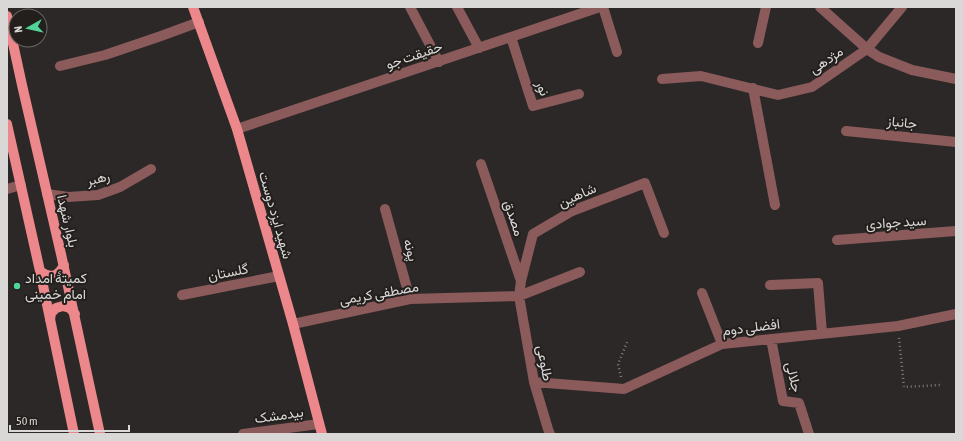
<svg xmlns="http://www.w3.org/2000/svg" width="963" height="441" font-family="'Asap Condensed',Vazirmatn,sans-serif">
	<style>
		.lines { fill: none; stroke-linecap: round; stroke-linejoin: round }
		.path { stroke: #817e7d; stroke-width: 2.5; stroke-dasharray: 1 3; stroke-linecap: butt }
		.minor { stroke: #8b5a5b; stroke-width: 10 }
		.major { stroke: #ec888b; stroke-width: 10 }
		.poi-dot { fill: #52d397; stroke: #221f1d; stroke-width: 1.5 }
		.labels { text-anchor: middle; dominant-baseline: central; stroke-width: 4; stroke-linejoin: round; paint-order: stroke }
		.street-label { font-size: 14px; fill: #dad8d7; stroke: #221f1d }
		.poi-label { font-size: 14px; fill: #dad8d7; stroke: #221f1d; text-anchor: start }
	</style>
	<rect width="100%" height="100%" fill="#2c2827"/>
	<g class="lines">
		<path class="path" d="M899,338L904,387L940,385
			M621,377L618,364L628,340"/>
		<path class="minor" d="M410,7L439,62
			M457,7L479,48
			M603,7L617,52
			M820,7L867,49L879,57L912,70L956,79
			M511,37L533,106L579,94
			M758,43L766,7
			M60,66L105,55L161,36L199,22
			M662,79L701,76L778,95L812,87L867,49L902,7
			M753,88L775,205
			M237,129L600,7
			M846,131L956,142
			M481,164L521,281
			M7,189L21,185
			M47,194L68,197L98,195L120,187L151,169
			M385,209L410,299
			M837,240L956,231
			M770,285L818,283L822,333
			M702,293L722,344
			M182,295L279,276
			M293,324L410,299L519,296L580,272
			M771,339L783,401L799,403L809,434
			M534,382L624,389L722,344L898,326L956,314
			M243,434L319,424
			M550,434L548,429L534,382L519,296L521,281L533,234L572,211L645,183L664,233"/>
		<path class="major" d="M193,7L237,129L293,324L322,434
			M7,16L22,85L61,254L100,434
			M7,124L40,271L74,434
			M40,271C51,279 58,277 64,265
			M50,320L51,313L56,308L63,306L70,308L75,314"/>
	</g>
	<circle class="poi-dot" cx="17" cy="286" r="4"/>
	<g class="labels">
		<g class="street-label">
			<text transform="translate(414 55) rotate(-19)">حقیقت جو</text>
			<text transform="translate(826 60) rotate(-34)">مژدهی</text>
			<text transform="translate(543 88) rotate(67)">نور</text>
			<text transform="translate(902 122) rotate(6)">جانباز</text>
			<text transform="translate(98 178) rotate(-14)">رهبر</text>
			<text transform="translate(577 195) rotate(-24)">شاهین</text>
			<text transform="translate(276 215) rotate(74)">شهید ایزد دوست</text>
			<text transform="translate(514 218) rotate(71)">مصدق</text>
			<text transform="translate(68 221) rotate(77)">بلوار شهدا</text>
			<text transform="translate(896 222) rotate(-4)">سید جوادی</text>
			<text transform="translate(411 250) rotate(75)">پونه</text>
			<text transform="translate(228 272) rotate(-11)">گلستان</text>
			<text transform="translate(379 293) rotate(-10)">مصطفی کریمی</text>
			<text transform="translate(751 327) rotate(-7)">افضلی دوم</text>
			<text transform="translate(545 363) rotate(79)">طلوعی</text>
			<text transform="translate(794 377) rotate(76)">جلالی</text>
			<text transform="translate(279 415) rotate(-8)">بیدمشک</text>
		</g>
		<g class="poi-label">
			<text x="25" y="278">کمیتهٔ امداد<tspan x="25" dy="16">امام خمینی</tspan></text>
		</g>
	</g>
	<rect width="963" height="441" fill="none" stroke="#dad8d7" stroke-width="16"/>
	<g transform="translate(28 28) rotate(262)"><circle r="19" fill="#221f1d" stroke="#6c6967"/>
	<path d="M0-3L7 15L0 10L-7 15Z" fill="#52d397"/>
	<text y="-6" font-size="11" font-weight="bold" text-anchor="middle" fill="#dad8d7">N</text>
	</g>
	<path d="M10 425v6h119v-6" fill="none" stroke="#dad8d7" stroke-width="2"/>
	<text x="16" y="425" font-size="12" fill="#dad8d7" stroke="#221f1d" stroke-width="3" paint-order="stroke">50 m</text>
</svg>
